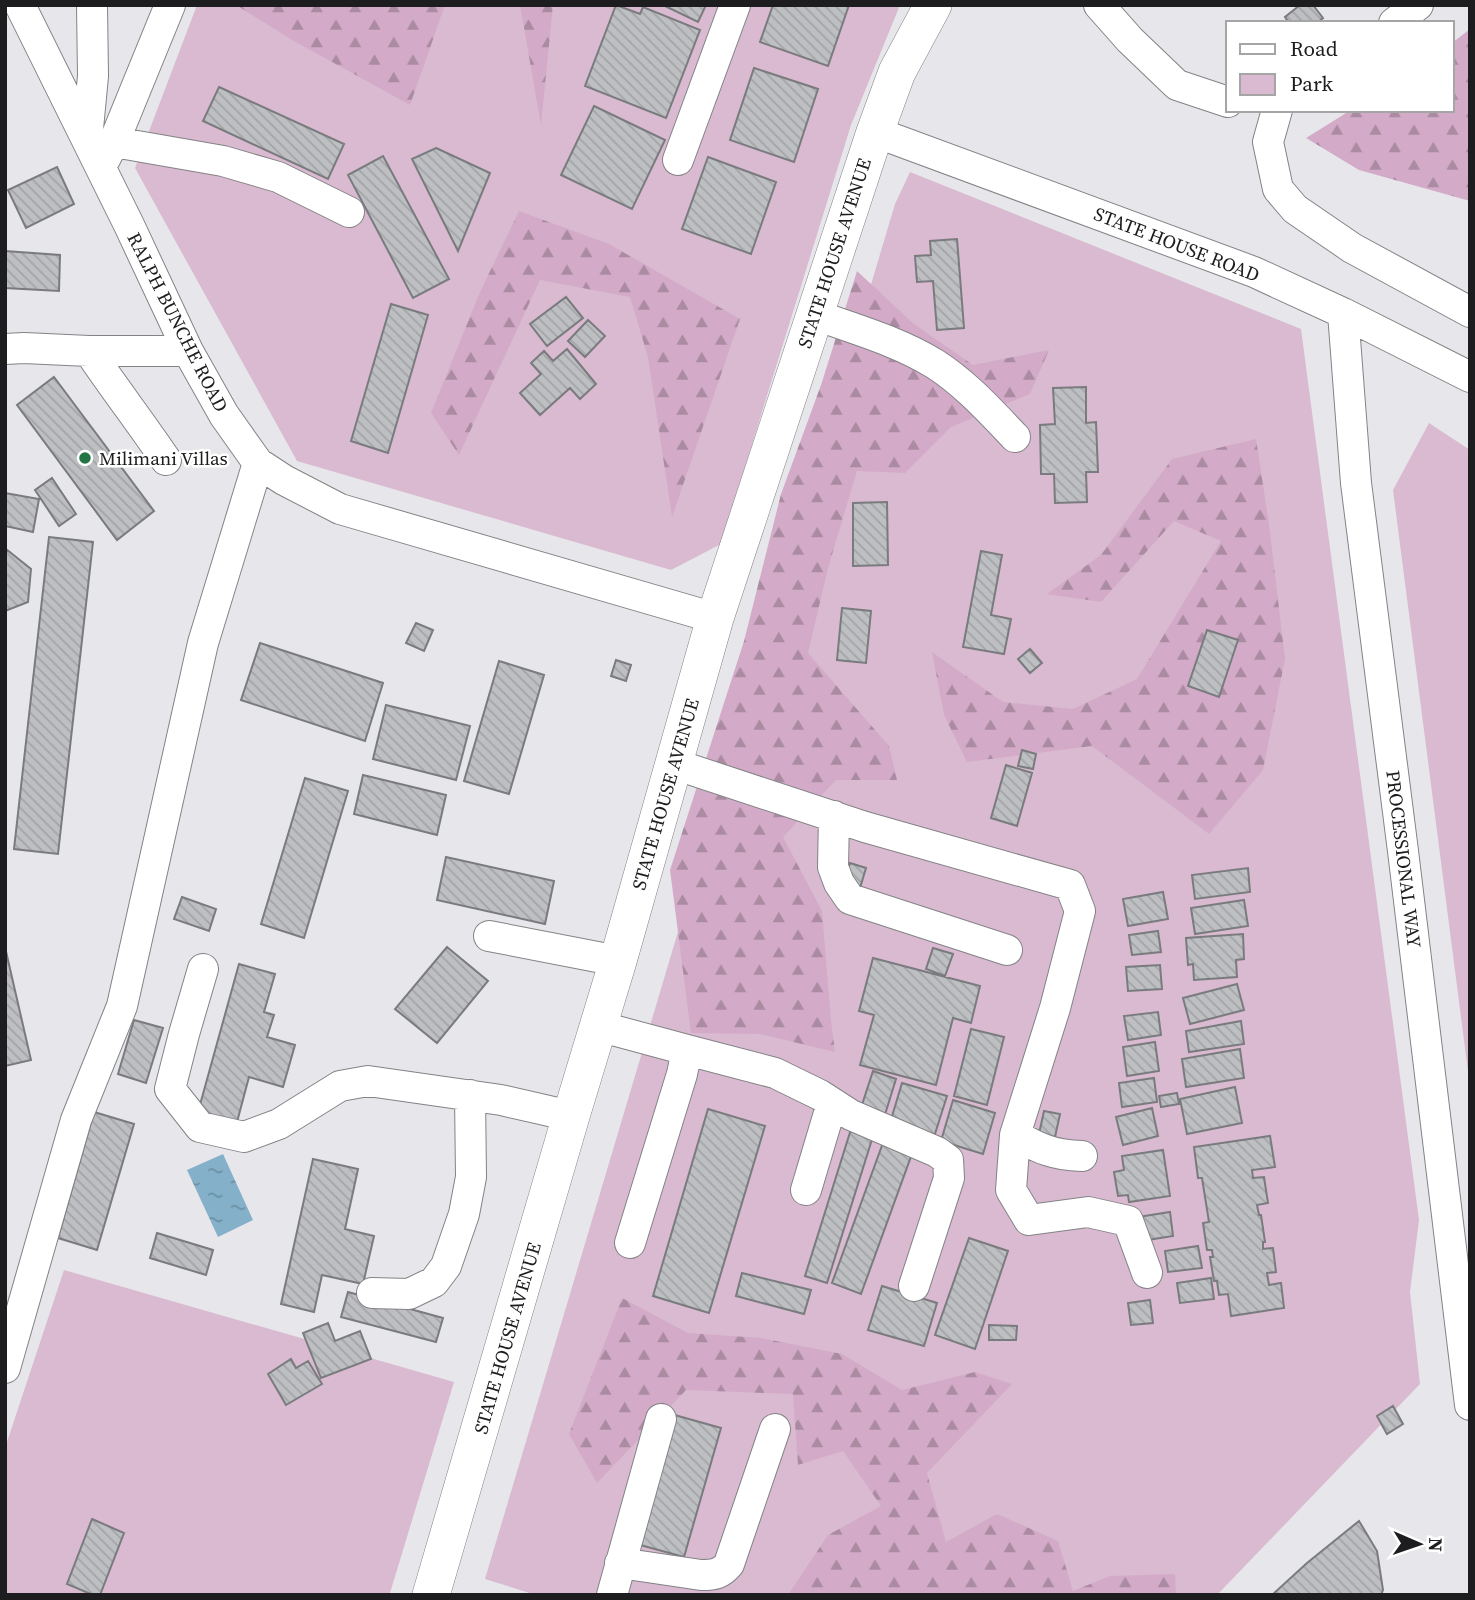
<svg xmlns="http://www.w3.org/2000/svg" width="1475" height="1600" font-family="'Source Serif 4',serif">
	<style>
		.green { fill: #d9bad0 }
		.forest { fill: url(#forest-firs) }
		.water { fill: url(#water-ripples) }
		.building { fill: url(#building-back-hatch); stroke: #7a7b7e; stroke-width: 2 }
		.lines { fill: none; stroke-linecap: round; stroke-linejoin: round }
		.minor-casing { stroke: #838386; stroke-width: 32 }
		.major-casing { stroke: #838386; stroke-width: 38 }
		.minor { stroke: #fff; stroke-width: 30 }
		.major { stroke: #fff; stroke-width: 37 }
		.poi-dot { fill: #247545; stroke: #fff; stroke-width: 2.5 }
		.labels { text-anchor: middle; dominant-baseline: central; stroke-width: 5; stroke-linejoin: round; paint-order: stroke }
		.street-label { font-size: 19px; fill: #1d1d1f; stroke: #fff }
		.poi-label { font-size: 19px; fill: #1d1d1f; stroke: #fff; text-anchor: start }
	</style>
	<defs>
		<pattern id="forest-firs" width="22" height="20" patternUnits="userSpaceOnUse" patternTransform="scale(1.75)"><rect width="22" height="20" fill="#d3abc8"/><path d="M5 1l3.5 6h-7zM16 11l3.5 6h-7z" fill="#ab8ba2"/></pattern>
		<pattern id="water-ripples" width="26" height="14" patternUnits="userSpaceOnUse" patternTransform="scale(1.75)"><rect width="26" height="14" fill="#84b1c9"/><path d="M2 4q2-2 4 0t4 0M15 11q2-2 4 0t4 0" fill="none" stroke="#6b8fa3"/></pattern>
		<pattern id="building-back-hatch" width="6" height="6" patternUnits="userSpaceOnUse" patternTransform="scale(1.75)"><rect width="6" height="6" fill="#bdbfc2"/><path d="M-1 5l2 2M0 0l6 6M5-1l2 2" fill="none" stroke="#a2a4a6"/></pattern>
	</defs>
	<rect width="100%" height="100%" fill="#e7e7eb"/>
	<path class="green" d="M197,5H900L851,125L721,544L671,570L297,461L135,168Z
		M910,172L1301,329L1419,1220L1410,1292L1420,1384L1217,1595H536L485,1579L895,204Z
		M1429,423L1470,450V1087L1393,490Z
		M64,1270L454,1382L390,1593L392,1595H5V1448Z"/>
	<path class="forest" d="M236,5H445L410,105L294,41Z
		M520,5H553L541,125Z
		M1470,29V201L1359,170L1306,138L1351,110H1452V43Z
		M519,211L609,244L740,319L672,517L648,357L630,297L540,280L459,455L431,413L480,292Z
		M857,271L914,324L973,365L1049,350L1030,394L951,427L905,473L857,471L828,568L808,653L889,746L897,780H836L783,837L822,911L831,1021L835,1052L760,1034L691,1033L670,870L744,641L781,494L821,385Z
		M1256,439L1269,524L1285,659L1263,770L1209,834L1092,746L967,762L944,715L932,652L1003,702L1073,709L1137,679L1221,541L1174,521L1101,602L1047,594L1101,555L1172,459Z
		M622,1298L688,1333L761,1338L842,1354L902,1390L975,1372L1012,1384L927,1473L946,1542L997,1514L1058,1541L1073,1591L1110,1576L1175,1574L1176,1595H788L828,1535L881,1506L843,1451L798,1465L793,1394L686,1390L597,1483L569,1434Z"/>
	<path class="water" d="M223,1154L253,1220L218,1237L187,1170Z"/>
	<path class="building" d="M616,5L640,14L643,7L700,30L666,118L585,86Z
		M663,5H706L698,22Z
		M773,5H849L828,66L760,42Z
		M1300,5H1313L1323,18L1317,23H1289L1285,17Z
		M754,68L818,89L794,162L730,140Z
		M219,87L344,144L328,179L203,121Z
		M594,106L665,140L632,209L561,175Z
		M436,148L490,173L458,251L412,159Z
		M383,156L449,279L413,298L348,175Z
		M708,157L776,182L751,254L682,229Z
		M57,167L74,204L26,228L8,190Z
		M957,239L964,328L937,330L933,281L917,282L915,256L931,255L930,241Z
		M5,251L60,255L59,291L5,288Z
		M566,297L583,318L547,346L530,324Z
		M391,304L428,315L388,453L351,441Z
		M588,320L605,336L585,357L568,341Z
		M567,349L596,384L580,399L570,388L540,415L520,393L541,374L531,363L544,351L553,361Z
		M54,377L154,511L117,540L17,405Z
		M1086,387V423L1096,422L1098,472H1086L1087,502L1055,503L1054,474H1041L1040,425L1055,424L1053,388Z
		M52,478L76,514L59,526L35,490Z
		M5,493L39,499L33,532L5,526Z
		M887,502L888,565L853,566V503Z
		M49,537L93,542L58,854L14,849Z
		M6,549L31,569L28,602L5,611Z
		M981,551L1002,555L991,615L1011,619L1004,654L963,647Z
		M842,608L871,611L866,663L837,660Z
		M416,623L433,630L424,651L406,643Z
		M1207,630L1238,640L1219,697L1188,686Z
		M260,643L383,683L365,741L241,700Z
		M1030,649L1042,663L1030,673L1018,659Z
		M616,660L631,665L626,681L611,676Z
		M499,661L544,675L509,794L464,781Z
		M386,705L470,726L456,780L373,759Z
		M1022,750L1036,754L1033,769L1018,766Z
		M1006,765L1032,773L1017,826L991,818Z
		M363,775L446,795L437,835L354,814Z
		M305,778L348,791L304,938L261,924Z
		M446,857L554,881L545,924L437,900Z
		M850,863L866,868L860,888L844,884Z
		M1248,868L1250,892L1195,899L1192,875Z
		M1163,892L1168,919L1128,926L1123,899Z
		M182,897L216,909L209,931L174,919Z
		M1244,900L1248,926L1195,934L1191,908Z
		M1158,931L1161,952L1132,955L1129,935Z
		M1243,934L1244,959L1236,960L1237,977L1194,980L1193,964L1188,965L1186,938Z
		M5,947L31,1060L5,1066Z
		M447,947L488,981L437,1043L395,1009Z
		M933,948L953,954L945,976L926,969Z
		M873,958L980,986L971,1023L953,1018L936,1085L860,1065L874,1015L859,1011Z
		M239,964L275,974L264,1012L274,1015L267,1037L295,1045L283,1087L249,1077L237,1122L198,1112Z
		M1160,965L1162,989L1128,991L1126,967Z
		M1237,984L1244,1010L1190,1024L1183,998Z
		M1158,1012L1161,1035L1128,1040L1124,1016Z
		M134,1020L163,1028L146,1083L118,1074Z
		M1241,1021L1244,1044L1189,1052L1186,1031Z
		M971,1029L1004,1037L987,1105L954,1096Z
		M1155,1042L1159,1071L1127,1076L1123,1047Z
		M1240,1049L1244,1078L1186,1087L1182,1059Z
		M873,1071L896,1079L883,1121L859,1114Z
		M1154,1078L1157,1102L1122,1107L1119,1083Z
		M902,1083L947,1096L934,1137L890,1123Z
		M1235,1087L1242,1123L1187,1134L1180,1099Z
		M1177,1093L1179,1104L1161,1107L1159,1096Z
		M953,1100L995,1113L983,1154L941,1141Z
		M1152,1108L1158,1136L1123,1145L1116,1117Z
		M708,1109L765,1126L709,1313L653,1296Z
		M1044,1111L1060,1114L1055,1137L1039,1134Z
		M94,1112L134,1124L97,1250L58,1238Z
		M852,1126L874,1133L827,1283L805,1276Z
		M1270,1136L1275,1167L1252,1170L1253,1178L1264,1177L1268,1203L1257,1205L1259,1215H1261L1265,1242H1263V1249L1273,1248L1276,1272L1267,1273L1269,1285L1281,1283L1284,1308L1231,1316L1228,1294L1219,1295L1217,1281H1214L1210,1257H1213L1212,1250H1207L1203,1223L1209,1222L1202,1178H1198L1194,1147Z
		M884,1140L913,1151L861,1294L832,1283Z
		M1163,1150L1170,1196L1129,1202L1128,1195L1118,1196L1114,1172L1124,1170L1122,1156Z
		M313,1159L358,1169L345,1229L374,1236L363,1284L322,1275L314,1312L281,1304Z
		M1170,1212L1173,1236L1141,1241L1138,1217Z
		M157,1233L213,1250L206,1275L150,1258Z
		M969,1238L1008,1251L975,1349L935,1335Z
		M1198,1246L1202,1268L1168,1272L1165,1251Z
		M742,1273L811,1290L804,1314L736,1296Z
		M1211,1278L1214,1299L1180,1303L1177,1283Z
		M882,1286L937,1303L924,1346L868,1330Z
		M348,1292L443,1318L436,1342L341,1317Z
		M1150,1300L1153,1323L1131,1325L1128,1303Z
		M328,1323L335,1341L360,1331L371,1359L321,1378L303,1333Z
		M989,1325L1017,1326L1016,1340H989Z
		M291,1359L296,1368L308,1361L322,1384L286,1405L268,1374Z
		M1393,1406L1403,1424L1387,1434L1377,1416Z
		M671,1414L721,1428L684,1557L633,1543Z
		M92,1519L124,1533L100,1595H93L67,1584Z
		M1359,1521L1377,1551L1383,1590L1381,1595H1272L1307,1563Z"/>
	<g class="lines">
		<defs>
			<path id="minor" d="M20,5L129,225L188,351L224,415L258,463L284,480L340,509L715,618
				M1099,5L1130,40L1177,85L1228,102
				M1394,23L1418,5
				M1277,110L1268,142L1278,189L1295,209L1352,248L1470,312
				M875,132L1254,272L1343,313L1470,377
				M87,139L93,76L92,5
				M114,142L223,161L278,177L349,212
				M105,159L114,142L170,5
				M678,160L735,5
				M1343,313L1356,483L1403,851L1470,1405
				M813,314C854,329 898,341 935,364C966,384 990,411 1015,437
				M5,349L24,348L89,351H188
				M89,351C114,388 141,423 166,460
				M674,764L865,827L1070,885L1080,911L1055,1008L1015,1135L1011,1190L1029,1220L1088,1212L1128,1221L1147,1273
				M834,816L833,867L839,883L850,899L1007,950
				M489,936L618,961
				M203,969L184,1034L170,1089L200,1127L244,1137L279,1124L340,1086L368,1081L501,1100L571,1116
				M598,1026L687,1050L682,1074L630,1243
				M687,1050L775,1073L820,1095L851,1115L937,1152L948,1160L949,1178L914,1286
				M1015,1135C1040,1149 1053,1155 1082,1156
				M806,1190L832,1103
				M372,1293L409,1294L434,1282L446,1266L464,1214L471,1177L470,1095
				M5,1368L76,1120L122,1006L203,643L258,463
				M620,1563L701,1575C714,1575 721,1574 729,1564L775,1429
				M612,1595L661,1419"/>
			<path id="major" d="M431,1595L571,1116L618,961L715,618L875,132L897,72L933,5"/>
		</defs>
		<use href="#minor" class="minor-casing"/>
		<use href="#major" class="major-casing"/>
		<use href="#minor" class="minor"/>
		<use href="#major" class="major"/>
	</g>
	<circle class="poi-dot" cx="85" cy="458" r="7"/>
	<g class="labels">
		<g class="street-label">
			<text transform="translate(1177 244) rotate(21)">STATE HOUSE ROAD</text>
			<text transform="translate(834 253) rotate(-72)">STATE HOUSE AVENUE</text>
			<text transform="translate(178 322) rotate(63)">RALPH BUNCHE ROAD</text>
			<text transform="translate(665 794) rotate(-74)">STATE HOUSE AVENUE</text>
			<text transform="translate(1404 859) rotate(83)">PROCESSIONAL WAY</text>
			<text transform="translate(507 1338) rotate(-74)">STATE HOUSE AVENUE</text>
		</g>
		<g class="poi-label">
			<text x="99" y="458">Milimani Villas</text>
		</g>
	</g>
	<rect width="1475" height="1600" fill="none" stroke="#1d1d1f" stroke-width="14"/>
	<rect x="1226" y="21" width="228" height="91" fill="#ffffff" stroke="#a5a5a5" stroke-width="2"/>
	<rect x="1240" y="44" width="35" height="10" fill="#ffffff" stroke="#a5a5a5" stroke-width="2"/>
	<text x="1290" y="56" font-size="21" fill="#1d1d1f">Road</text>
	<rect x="1240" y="74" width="35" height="21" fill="#d9bad0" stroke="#a5a5a5" stroke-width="2"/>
	<text x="1290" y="91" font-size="21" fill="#1d1d1f">Park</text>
	<g transform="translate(1419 1544) rotate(92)" stroke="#ffffff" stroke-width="5" paint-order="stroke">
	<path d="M0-5L12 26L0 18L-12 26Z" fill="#1d1d1f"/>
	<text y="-10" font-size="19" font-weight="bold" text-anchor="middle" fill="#1d1d1f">N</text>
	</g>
</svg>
